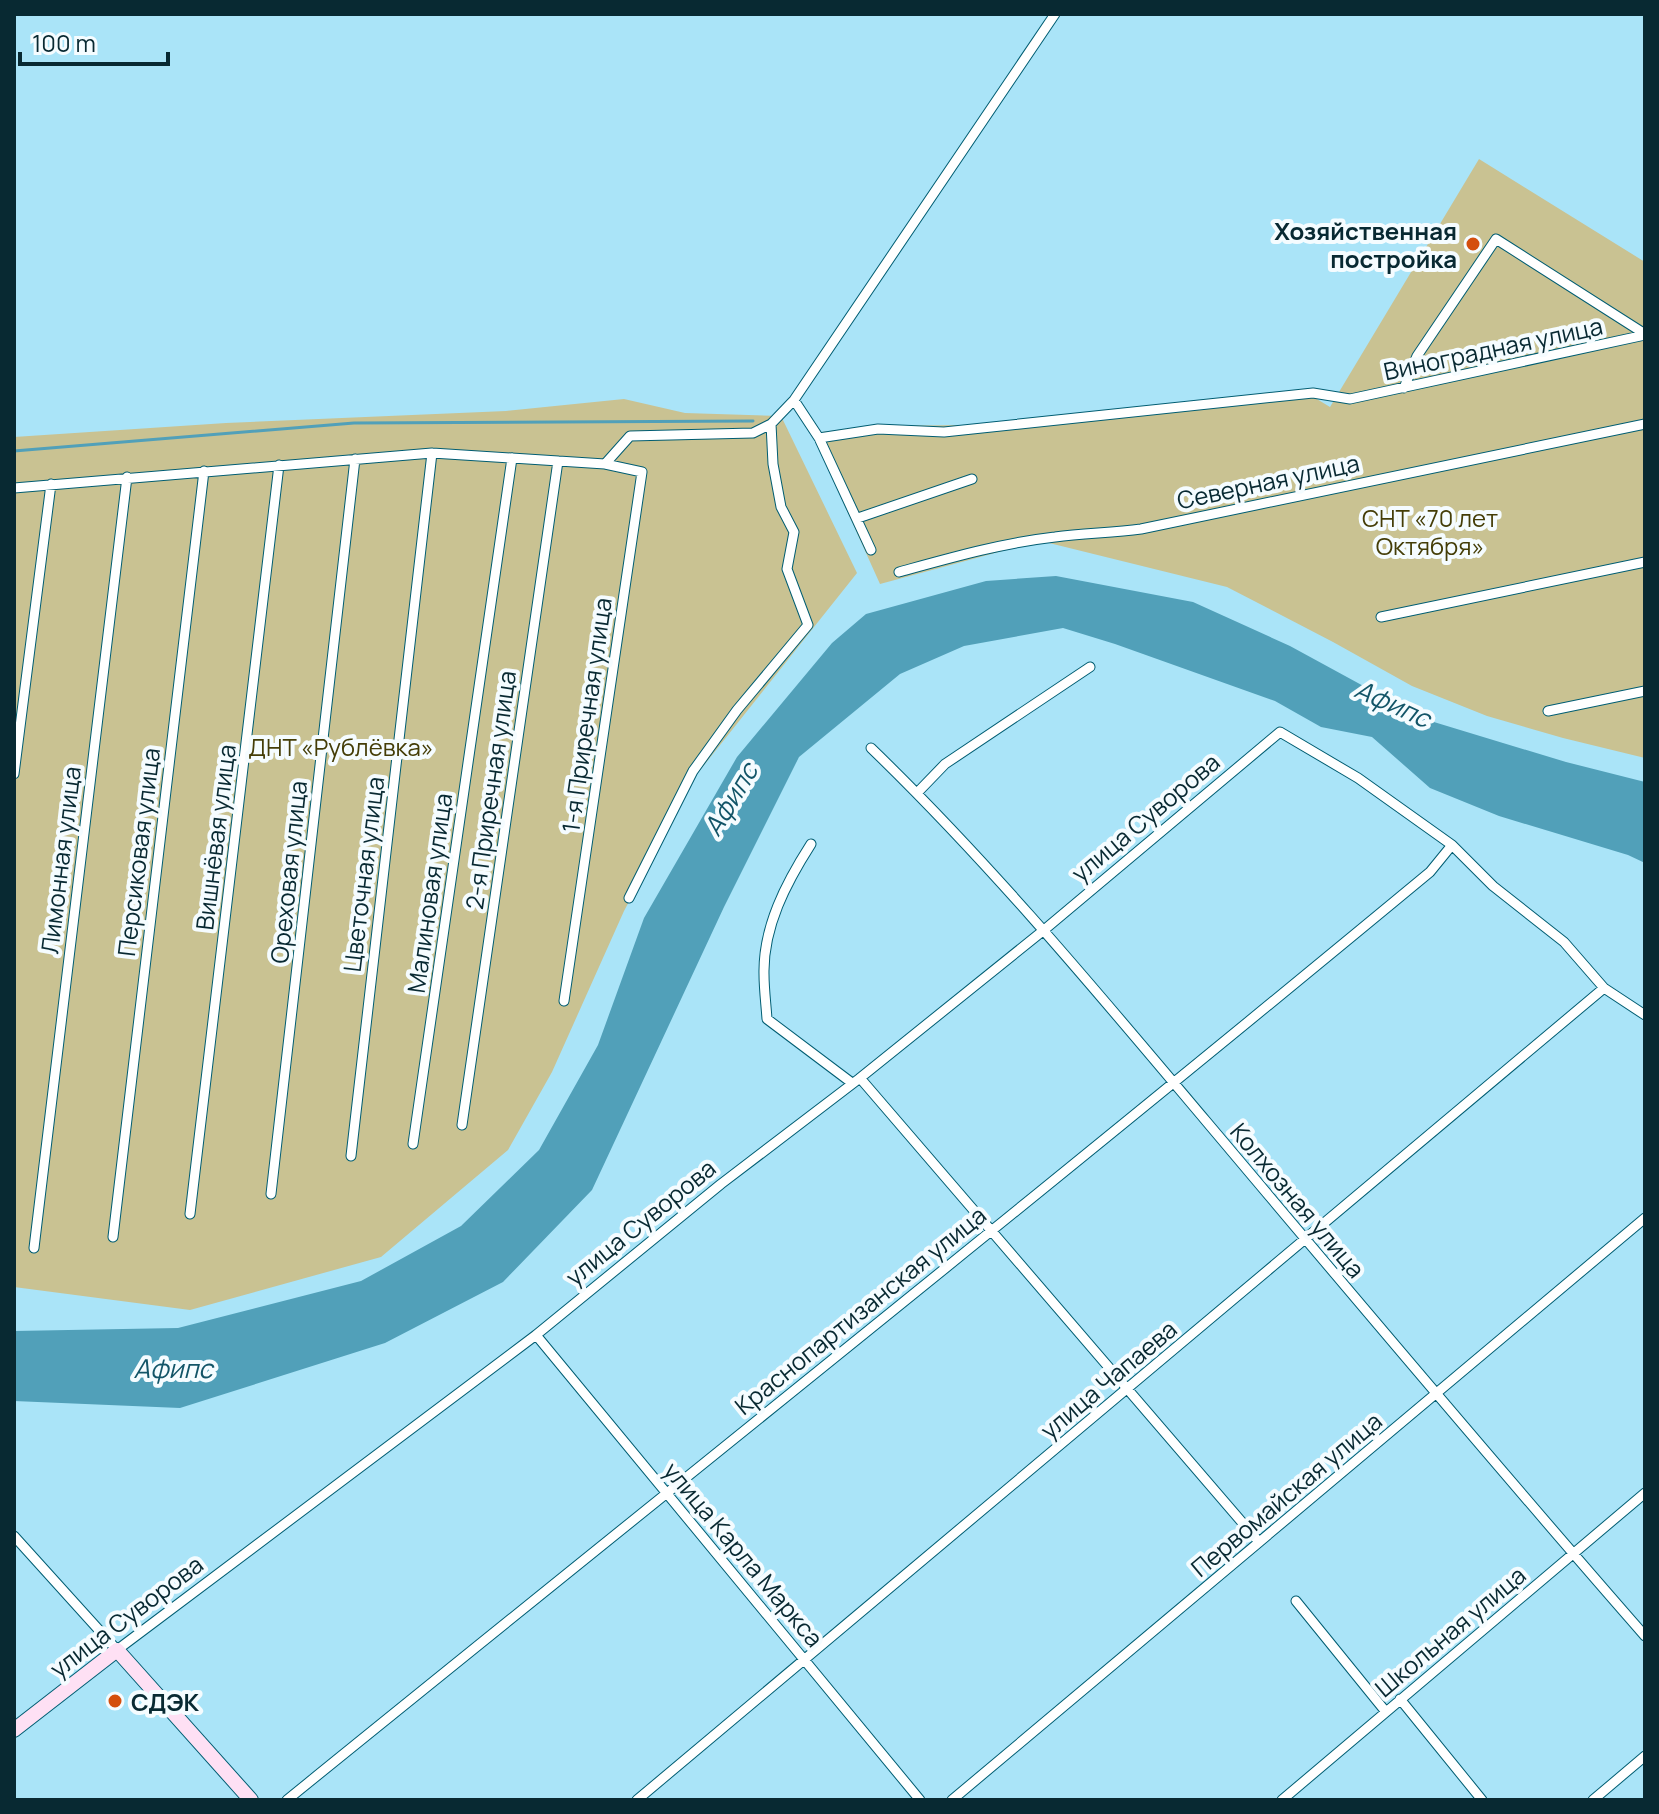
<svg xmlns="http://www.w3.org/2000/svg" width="1659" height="1814" font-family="Manrope,sans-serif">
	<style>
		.green { fill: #c9c292 }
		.water { fill: #51a0b9 }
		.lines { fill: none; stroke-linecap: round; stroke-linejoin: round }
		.stream { stroke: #51a0b9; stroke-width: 3 }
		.street-casing { stroke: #015d72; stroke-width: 11 }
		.secondary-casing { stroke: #015d72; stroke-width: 16 }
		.street { stroke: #fff; stroke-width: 9 }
		.secondary { stroke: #fee0f4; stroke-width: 14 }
		.poi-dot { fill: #d44f0d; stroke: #f5fcff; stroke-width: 3 }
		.labels { text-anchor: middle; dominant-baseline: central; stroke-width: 8; stroke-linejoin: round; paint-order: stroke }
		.poi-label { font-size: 24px; font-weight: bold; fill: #082932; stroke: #f5fcff; text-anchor: end }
		.street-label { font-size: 24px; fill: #082932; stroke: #f5fcff }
		.park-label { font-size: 24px; fill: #443d07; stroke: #f5fcff }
		.water-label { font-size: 26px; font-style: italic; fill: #135568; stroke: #f5fcff }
	</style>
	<rect width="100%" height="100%" fill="#aae4f8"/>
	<path class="green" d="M1479,159L1645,262V758L1563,738L1487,716L1412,686L1333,642L1227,587L1045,542H1036L880,584L812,433L878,426L967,425L1302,390L1330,407Z
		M624,399L685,413L781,416L857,573L697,774L624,911L552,1072L508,1150L381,1257L190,1310L14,1287V437L226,423L506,411Z"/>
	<path class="water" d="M1056,576L1193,602L1290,646L1424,719L1566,762L1645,782V863L1628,855L1499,816L1430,788L1372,737L1321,727L1275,701L1115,644L1063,628L964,646L900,674L799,757L724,907L592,1190L503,1282L385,1343L180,1408L14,1401V1331L178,1328L361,1281L461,1226L539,1150L598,1045L644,918L737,757L832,643L866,614L986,581Z"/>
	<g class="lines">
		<path class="stream" d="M14,451L354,423L753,421"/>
		<defs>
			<path id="street" d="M1404,388L1417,356L1496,239L1645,334
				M794,400L819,438L871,550
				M819,438L878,429L944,432L1313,393L1350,399L1645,335
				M14,488L432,453L605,464L630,436L753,433L771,424L794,400L1055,14
				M858,518L972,479
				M899,572C950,558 1002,543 1055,537C1084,533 1112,533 1141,529L1645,424
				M1381,617L1645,562
				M1548,711L1645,691
				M871,748C991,864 1098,993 1206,1121C1351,1293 1496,1466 1645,1636
				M14,774L51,484
				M917,793L945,764L1090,667
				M811,844C786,883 763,927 764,974C764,989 766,1004 767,1019L852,1083
				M629,898L693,771L737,710L808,625L787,569L794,532L781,507L773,464L771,424
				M564,1001L642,472L605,464
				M860,1078L1259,1542
				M462,1125L558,461
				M413,1144L512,458
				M351,1156L432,453
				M271,1194L355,459
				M190,1214L279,465
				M113,1237L204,471
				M34,1248L127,477
				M536,1335L920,1800
				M14,1536L117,1650L536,1335L721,1184L860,1078L1044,930L1280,732L1358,778L1452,845L1493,886L1564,942L1604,988L1645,1015
				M1296,1601L1386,1712
				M1400,1699L1482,1800
				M287,1800C668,1491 1052,1185 1430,872L1452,845
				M637,1800L1604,988
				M952,1800L1645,1218
				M1282,1800L1645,1493
				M1593,1800L1645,1756"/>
			<path id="secondary" d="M14,1730L117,1650L251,1800"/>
		</defs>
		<use href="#street" class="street-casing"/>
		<use href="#secondary" class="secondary-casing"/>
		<use href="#street" class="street"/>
		<use href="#secondary" class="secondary"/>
	</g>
	<g class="poi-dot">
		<circle cx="1473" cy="244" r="8"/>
		<circle cx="115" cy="1701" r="8"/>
	</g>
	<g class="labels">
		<g class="poi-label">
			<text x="1457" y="230">Хозяйственная<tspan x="1457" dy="28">постройка</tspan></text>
			<text x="131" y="1701" text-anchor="start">СДЭК</text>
		</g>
		<g class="street-label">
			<text transform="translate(1493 348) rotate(-12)">Виноградная улица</text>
			<text transform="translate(1268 481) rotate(-12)">Северная улица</text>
			<text transform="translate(586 715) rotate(-82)">1-я Приречная улица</text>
			<text transform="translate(490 790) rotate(-82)">2-я Приречная улица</text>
			<text transform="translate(1145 817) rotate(-40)">улица Суворова</text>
			<text transform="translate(215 837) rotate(-83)">Вишнёвая улица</text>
			<text transform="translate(138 852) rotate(-83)">Персиковая улица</text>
			<text transform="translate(60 860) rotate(-83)">Лимонная улица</text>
			<text transform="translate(288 872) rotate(-84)">Ореховая улица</text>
			<text transform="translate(363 874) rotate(-83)">Цветочная улица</text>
			<text transform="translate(429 893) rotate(-82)">Малиновая улица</text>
			<text transform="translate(1298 1200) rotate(50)">Колхозная улица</text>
			<text transform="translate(640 1222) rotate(-39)">улица Суворова</text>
			<text transform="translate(860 1310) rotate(-39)">Краснопартизанская улица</text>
			<text transform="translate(1108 1379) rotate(-40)">улица Чапаева</text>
			<text transform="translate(1286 1494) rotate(-40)">Первомайская улица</text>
			<text transform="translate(744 1554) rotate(50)">улица Карла Маркса</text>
			<text transform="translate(126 1616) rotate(-37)">улица Суворова</text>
			<text transform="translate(1450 1631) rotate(-40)">Школьная улица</text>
		</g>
		<g class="park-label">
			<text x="1430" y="517">СНТ «70 лет<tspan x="1430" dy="28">Октября»</tspan></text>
			<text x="341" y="746">ДНТ «Рублёвка»</text>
		</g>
		<g class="water-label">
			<text transform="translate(1393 703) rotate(24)">Афипс</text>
			<text transform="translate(730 799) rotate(-59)">Афипс</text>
			<text x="173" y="1368">Афипс</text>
		</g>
	</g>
	<rect width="1659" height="1814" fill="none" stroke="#082932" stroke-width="32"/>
	<path d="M20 52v12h148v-12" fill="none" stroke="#082932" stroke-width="4"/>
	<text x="32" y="52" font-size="24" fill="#082932" stroke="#f5fcff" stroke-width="6" paint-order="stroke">100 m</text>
</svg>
